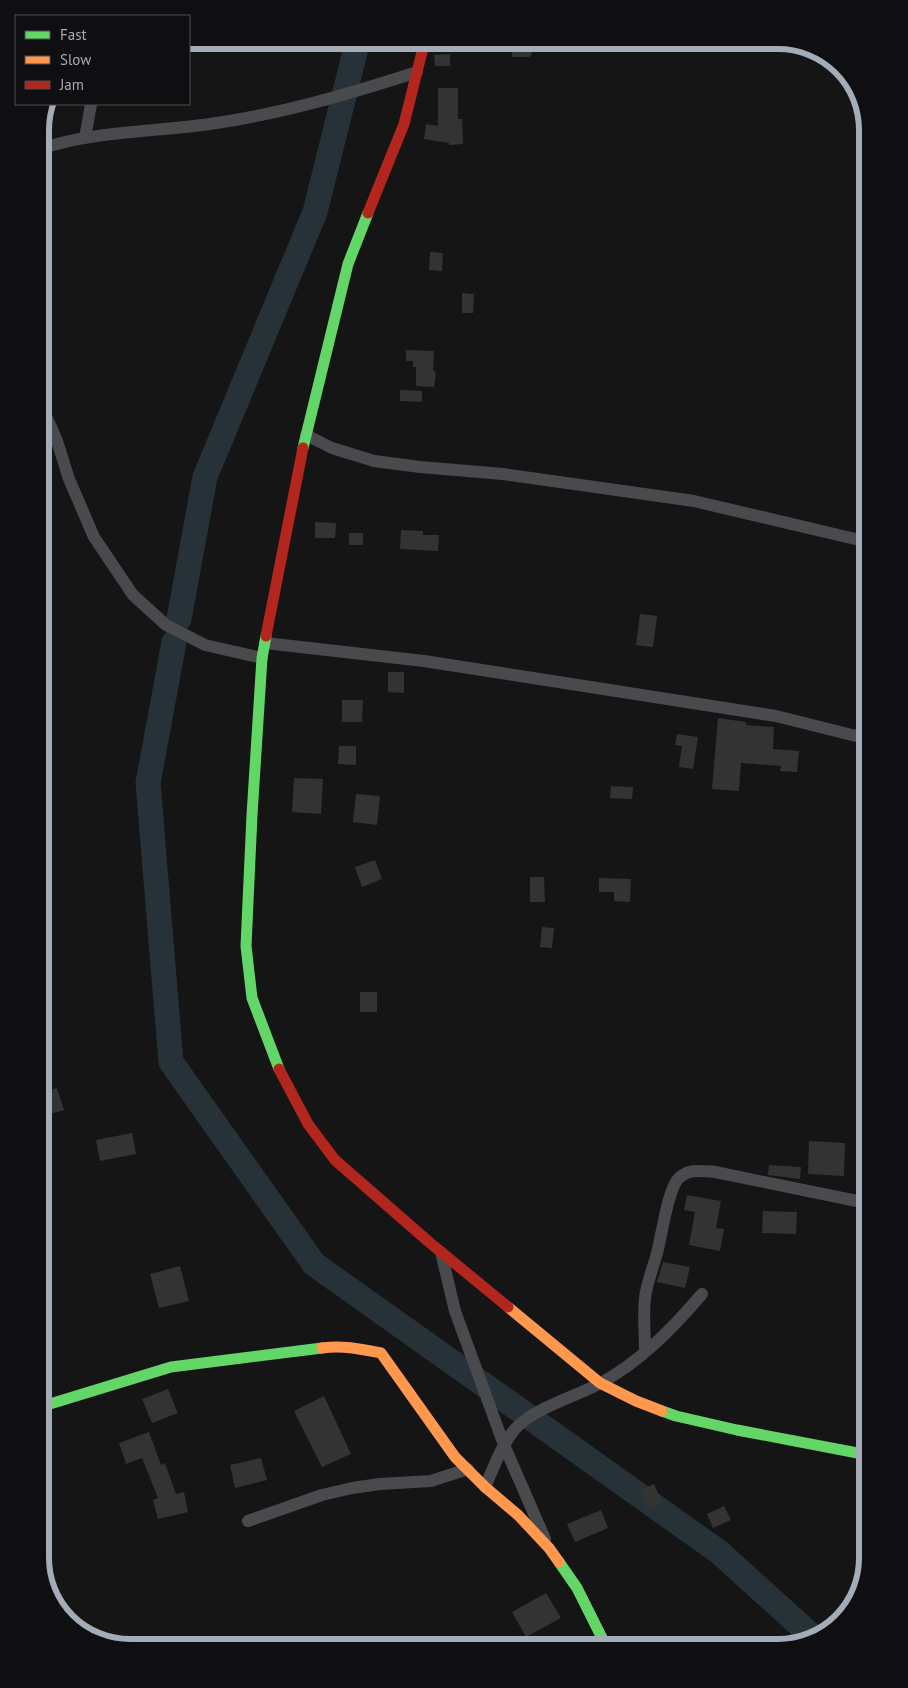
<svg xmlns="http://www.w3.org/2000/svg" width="908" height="1688" font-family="'PT Sans',sans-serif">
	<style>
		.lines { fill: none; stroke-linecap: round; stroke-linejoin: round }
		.river { stroke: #273238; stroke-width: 25 }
		.building { fill: #333334 }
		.street { stroke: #494a4e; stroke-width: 12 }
		.fast { stroke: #63d668; stroke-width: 11 }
		.slow { stroke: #ff974d; stroke-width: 11 }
		.jam { stroke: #b3261e; stroke-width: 11 }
		.rim { fill: none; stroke: #a4acb7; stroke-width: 6 }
	</style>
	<rect width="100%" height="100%" fill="#151515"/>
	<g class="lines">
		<path class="river" d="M179,619L205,477L315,212L358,40
			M174,642L148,783L171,1062L314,1264L719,1552L815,1639"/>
	</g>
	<path class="building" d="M512,40H535L534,47L530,57H512Z
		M450,54V66H435L434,55Z
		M438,88H458V119H462L463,144L449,145V143L424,139L426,124L438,126Z
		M430,252L443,253L442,271L429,270Z
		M462,293L474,294L473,313H462Z
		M406,350L434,351L433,370L436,372L434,387L416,386V367H413V361H406Z
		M400,390L422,391V402L400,401Z
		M315,522L336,523L335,538H315Z
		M401,530L423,531V535H439L438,551L400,549Z
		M349,533H363V545H349Z
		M640,614L657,616L653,647L636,645Z
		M388,672H404V693L388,692Z
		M342,700H363L362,722H342Z
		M718,718L746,722V725L774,727L773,749L799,751L797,772L780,771L781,766L741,763L739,791L712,789Z
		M677,734L698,737L693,769L679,767L682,746L675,745Z
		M339,746H356V765L338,764Z
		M294,778L323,779L321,814L292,812Z
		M611,786L633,787L632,799L610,798Z
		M356,794L380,796L377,825L353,822Z
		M375,860L382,879L362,887L355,867Z
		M530,877H544L545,902H530Z
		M599,878L631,879L630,902L614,901V892H599Z
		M542,927L554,928L552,948L540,947Z
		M360,992H377V1012H360Z
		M57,1088L64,1110L40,1117V1093Z
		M132,1133L136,1154L100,1161L96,1140Z
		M809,1141L845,1143L844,1176L808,1174Z
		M769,1165L801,1167L800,1179L768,1175Z
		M687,1195L721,1201L716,1228L724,1229L720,1251L689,1245L695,1212L684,1210Z
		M763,1211L797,1212L796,1234L762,1233Z
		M663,1262L690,1267L685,1288L657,1282Z
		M180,1266L189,1301L159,1308L150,1274Z
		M168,1389L178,1413L152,1423L142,1399Z
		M324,1396L351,1454L322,1467L294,1411Z
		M149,1432L161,1465L165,1463L176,1494L184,1492L188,1512L158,1519L153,1500L158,1498L142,1458L126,1464L119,1443Z
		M261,1458L267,1480L235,1488L230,1465Z
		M654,1484L662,1502L648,1509L639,1491Z
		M724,1506L731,1520L713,1528L707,1514Z
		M601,1510L608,1528L575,1542L567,1524Z
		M546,1593L561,1618L526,1637L512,1612Z"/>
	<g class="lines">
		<path class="street" d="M85,138L91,104
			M40,149C94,131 154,132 210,124C281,114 349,94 417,72
			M40,402L57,441L69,479L94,537L133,595L166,625L205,645L262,658
			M306,435L332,448L374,461L420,467L503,474L694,501L868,542
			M265,643L424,661L776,716L868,739
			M857,736L868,725
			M441,1252L455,1311L504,1445L545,1539
			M645,1352C645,1334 643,1316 645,1298C647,1281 654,1266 658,1249C662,1233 668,1190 678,1179C688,1168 702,1171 715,1172L862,1202L868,1200
			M485,1487C494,1467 501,1446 515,1429C534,1408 574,1397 599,1384C640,1362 672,1329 702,1294
			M248,1521L322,1495L352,1488L380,1484L431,1481L468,1469"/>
		<path class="fast" d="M303,448L348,264L368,213
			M266,636L262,658L252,815L246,946L252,998L279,1069
			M40,1407L171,1367L322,1348
			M662,1411L676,1416L737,1430L868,1455
			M559,1562L577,1588L607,1648"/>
		<path class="slow" d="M508,1307L600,1383L636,1401L662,1411
			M322,1348C343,1345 361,1349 381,1353L455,1457L485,1487L518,1515L549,1548L559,1562"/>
		<path class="jam" d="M368,213L404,124L425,40
			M266,636L303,448
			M279,1069L308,1124L335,1160L429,1242L508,1307"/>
	</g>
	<path d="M0 0H908V1688H0ZM130 49H778A81 81 0 0 1 859 130V1558A81 81 0 0 1 778 1639H130A81 81 0 0 1 49 1558V130A81 81 0 0 1 130 49Z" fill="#0f0f11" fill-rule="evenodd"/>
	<path class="rim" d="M130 49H778A81 81 0 0 1 859 130V1558A81 81 0 0 1 778 1639H130A81 81 0 0 1 49 1558V130A81 81 0 0 1 130 49Z"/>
	<rect x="15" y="15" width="175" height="90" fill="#0f0f11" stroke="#4b4e53"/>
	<rect x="25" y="31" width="25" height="8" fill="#63d668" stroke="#4b4e53"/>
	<text x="60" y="40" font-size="15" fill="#a4acb7">Fast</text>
	<rect x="25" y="56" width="25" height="8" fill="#ff974d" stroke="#4b4e53"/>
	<text x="60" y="65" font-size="15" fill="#a4acb7">Slow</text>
	<rect x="25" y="81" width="25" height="8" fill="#b3261e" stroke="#4b4e53"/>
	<text x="60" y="90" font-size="15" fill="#a4acb7">Jam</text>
</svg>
